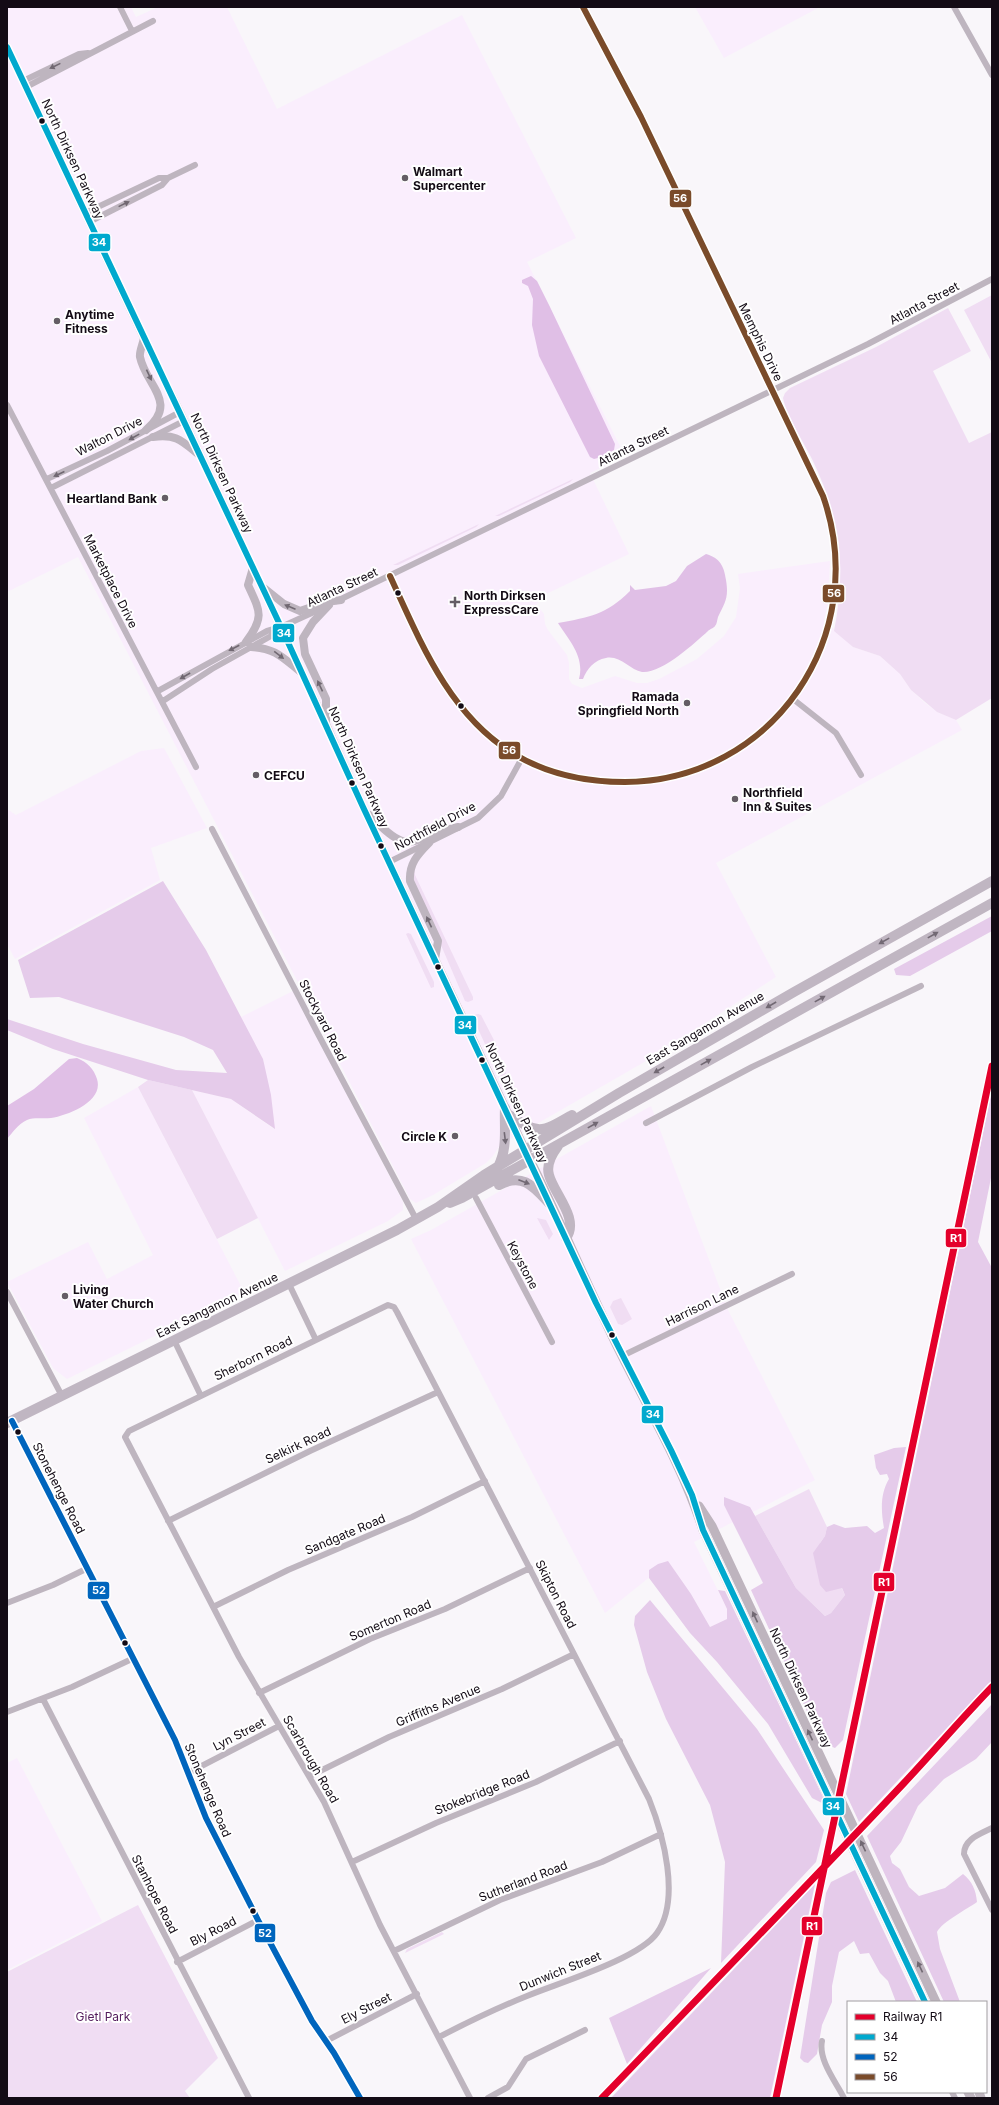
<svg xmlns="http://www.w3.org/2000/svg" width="999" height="2105" font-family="Inter,sans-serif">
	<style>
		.built { fill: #faeefd }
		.green { fill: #f0ddf3 }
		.forest { fill: #e5cbea }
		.water { fill: #e0bfe6 }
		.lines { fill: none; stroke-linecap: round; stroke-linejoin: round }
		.minor { stroke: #beb5bf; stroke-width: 6 }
		.tertiary { stroke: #beb5bf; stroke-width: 8 }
		.secondary { stroke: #beb4be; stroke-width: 9 }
		.primary { stroke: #c0b6c2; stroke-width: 10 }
		.bus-1-casing { stroke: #fff; stroke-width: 9 }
		.bus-2-casing { stroke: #fff; stroke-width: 9 }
		.bus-3-casing { stroke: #fff; stroke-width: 9 }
		.bus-1 { stroke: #00a9ce; stroke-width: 6 }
		.bus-2 { stroke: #0065bd; stroke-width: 6 }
		.bus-3 { stroke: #7a4b2a; stroke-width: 6 }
		.rail-1-casing { stroke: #fff; stroke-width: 10 }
		.rail-1 { stroke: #e4002b; stroke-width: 7 }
		.oneway { fill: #716872 }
		.oneway2 { fill: #726974 }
		.bus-dot { fill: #130b15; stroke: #fff; stroke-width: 1.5 }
		.poi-dot { fill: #645d65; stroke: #fff; stroke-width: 1.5 }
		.labels { text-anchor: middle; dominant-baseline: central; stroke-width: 4; stroke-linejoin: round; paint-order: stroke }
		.street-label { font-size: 12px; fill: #130b15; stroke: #fff }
		.poi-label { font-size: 12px; font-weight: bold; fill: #130b15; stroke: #fff; text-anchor: start }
		.park-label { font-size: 12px; fill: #531c5c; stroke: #fff }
		.line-badge { stroke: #fff; stroke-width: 1.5 }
		.badge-label { font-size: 11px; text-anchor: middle; font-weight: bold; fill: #fff }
	</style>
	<rect width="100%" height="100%" fill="#f9f6fa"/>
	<path class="built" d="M7,7H131L136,17L158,7H227L277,109L462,15L576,238L527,262L625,456L590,473L629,554L538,598L539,602L536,604L544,614L545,624L548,630L567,655L569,663V679L572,684L582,688L615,676L637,683H647L659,679L697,659L724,636L736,617L740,588L738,574L830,561L828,603L824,620L853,647L880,656L900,674L911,690L925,703L937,712L956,720L962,730L716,863L776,977L653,1057L500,1145L493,1156L486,1163L433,1195L416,1203L410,1199L78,557L7,592Z
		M695,7H820L724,58Z
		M164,748L207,828L151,848L160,880L15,959L7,944V809L16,815L141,751Z
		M293,991L403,1202V1210L388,1221L285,1271L192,1090L231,1099L274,1129L263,1059L241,1017Z
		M138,1087L244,1292L67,1379L53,1368L7,1282L88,1242L107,1279L153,1255L84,1118Z
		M651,1106L728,1310L815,1480L694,1542L727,1609V1619L710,1627L691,1594L667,1563L605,1613L411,1239L431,1230Z
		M17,1758L102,1921L7,1970V1763Z"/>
	<path class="green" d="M992,295V363L964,310Z
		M948,308L971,351L933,371L969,443L992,432V698L956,720L937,712L911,690L900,674L880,656L853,647L834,631C847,567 840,517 812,459C804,443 786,414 783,398L785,393L790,388L876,347Z
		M573,479L570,482L499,516H495Z
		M479,524L476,527L398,565H393Z
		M415,870V875L473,997V1000L468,1002L465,1001L413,880Z
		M408,933L411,934L434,982V987L431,988L406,934Z
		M478,1014L481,1015L496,1044L499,1057L495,1059L491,1057L473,1018L474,1015Z
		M504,1069L515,1093L512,1094L508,1092L500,1074Z
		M148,1080L192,1090L258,1218L217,1239L138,1087Z
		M537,1218L546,1220L553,1234L549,1240Z
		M621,1298L632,1319L622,1325L618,1324L610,1307L613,1301Z
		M809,1489L827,1527L825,1536L820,1543L845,1595L831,1613L825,1616L796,1588L755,1516Z
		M138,1905L218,2058L185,2091L190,2098H7V1972Z
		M442,1932L444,1934L405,1953L407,1949Z"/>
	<path class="forest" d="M163,881L206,950L263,1059L271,1095L275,1129L231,1099L148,1080L53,1049L7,1030V1019L83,1044L176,1070L227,1073L213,1050L184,1037L59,997L30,998L18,960Z
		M992,916V931L910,976L896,975L894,969Z
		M992,1089V1173L978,1242L992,1268V1680L859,1822L846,1794Z
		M906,1447L843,1740L835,1748L825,1744L816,1731L751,1590L763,1583L724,1505V1497L750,1507L796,1588L825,1616L831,1613L845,1595L842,1588L826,1592L820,1585L813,1553L825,1536L827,1527L834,1524L845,1528L867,1526L875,1533L884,1528C881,1511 880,1494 889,1479L887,1474L880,1475L876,1468L874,1455L894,1448Z
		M668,1561L691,1594L710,1627L727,1619V1609L718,1590L725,1591L823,1797L824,1804L812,1798L768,1724L717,1662L690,1633L649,1578V1570L658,1564Z
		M650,1600L757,1729L824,1830L816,1862L721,1963L725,1862L710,1805L666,1719L647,1672L634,1625L635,1616Z
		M992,1704V1742L976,1759L944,1779L918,1806L901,1842L890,1856L892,1863L900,1869L909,1887L919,1896L945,1888L963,1874C972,1881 976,1890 977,1902C967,1909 942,1922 937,1932L940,1949L960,2002H944L867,1836Z
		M855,1870L917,2002H896L888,1981L880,1973L869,1953L860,1954L854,1941L839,1952L832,1986V2002L822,2025L817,2054L808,2063L804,2062L800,2058L826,1893L831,1882Z
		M815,1884L770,2098H611Z
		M711,1968L627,2064L609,2018Z"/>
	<path class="water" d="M531,276L537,281L550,307L615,444L614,450L602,457L594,459L590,457L539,356L532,325L533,299L528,286L522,283V280Z
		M706,554C720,558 724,566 726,580C729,598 725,602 718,617C717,620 717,624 715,626C714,628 710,629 708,631C695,643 661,674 642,672C630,670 620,655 606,658C594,660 587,669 583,679H579C585,657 569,640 558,623C590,617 606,615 630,591V585L635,590L666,586L676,581L687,566Z
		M77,1058C87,1062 94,1069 97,1079C104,1101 69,1115 51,1118C43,1119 34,1117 27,1120C18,1124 13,1132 7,1139V1106L34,1089L69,1059Z"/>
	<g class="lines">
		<path class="minor" d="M120,7L132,31
			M954,7L992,75
			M23,81L79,54L88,53
			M26,87L153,21
			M85,213L159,178H168L195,165
			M89,222L162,185L168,178
			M7,405L196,767
			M47,479L107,451L180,412
			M51,488L184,421
			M390,576C420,641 449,715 514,754C547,774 587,782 625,782C773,781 872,635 823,496L641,117L583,7
			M337,601L868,344L992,279
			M158,691L267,631L281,627L325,607
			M793,699L836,733L861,775
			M163,701L212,669L271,636L280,628
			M212,829L317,1032L416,1219
			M389,862L478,818L501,796L522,758
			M646,1123L752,1067L921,986
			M476,1198L552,1342
			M289,1284L316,1340
			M7,1292L62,1396
			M174,1340L201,1396
			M622,1356L792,1274
			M12,1421L175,1740L206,1818L258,1920L312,2021L334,2053L360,2098
			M168,1521L310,1451L438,1392
			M7,1603L53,1585L88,1568
			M213,1607L288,1570L412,1517L485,1481
			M259,1693L370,1639L445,1609L530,1568
			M43,1699L249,2098
			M7,1712L72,1687L134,1658
			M188,1773L279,1726
			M310,1776L389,1737L502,1689L574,1654
			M992,1828C980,1834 964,1839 964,1854L992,1910
			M352,1862L436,1823L536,1782L620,1741
			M394,1951L500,1900L602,1862L661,1834
			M177,1962L258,1920
			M439,2037C468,2022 497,2008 527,1996C558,1983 639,1959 657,1933C681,1899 663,1834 649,1799L397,1312L394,1307L388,1305L129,1431L125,1437L239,1657L324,1802L380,1925L470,2098
			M326,2041L417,1994
			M822,2041C818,2060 836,2082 844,2098
			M952,2092L955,2098
			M488,2098L508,2087L526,2059L585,2030"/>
		<path class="tertiary" d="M7,47L144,338L180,412L326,724L363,807L526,1151
			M144,338C143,344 139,352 140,357C146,386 179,402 146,430
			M153,437C176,434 181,440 198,454
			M264,588L284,604L300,611L326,602L341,600
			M246,642C265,617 260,611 248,585L253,568
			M251,647C276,648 283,658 302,673
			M326,721V699L305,654L303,638L313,622L329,605
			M370,815C411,860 410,837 458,827
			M429,843C417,855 409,864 410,881L438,941L435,959"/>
		<path class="secondary" d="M527,1154C559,1217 586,1283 617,1346C647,1407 682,1465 703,1530L925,2002
			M699,1506L712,1526L936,2002
			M968,2092L971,2098
			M979,2092L981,2098"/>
		<path class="primary" d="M509,1115C539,1135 541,1133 572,1115
			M558,1146C552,1154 546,1165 549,1175C554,1194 580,1219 566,1238
			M498,1167C508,1148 504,1129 505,1108
			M499,1185C523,1172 534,1187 550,1204
			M450,1203L462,1198L992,903
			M7,1423L397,1230L438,1207L484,1175L619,1093L794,992L992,881"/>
		<defs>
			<path id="bus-1" d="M7,47L281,627L363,807L596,1303L671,1450L692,1495L703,1530L925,2002"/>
			<path id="bus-2" d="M12,1421L175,1740L206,1818L258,1920L312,2021L334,2053L360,2098"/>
			<path id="bus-3" d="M390,576C420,641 449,715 514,754C547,774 587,782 625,782C773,781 872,635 823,496L641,117L583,7"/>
		</defs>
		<use href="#bus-1" class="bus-1-casing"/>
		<use href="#bus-2" class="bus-2-casing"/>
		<use href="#bus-3" class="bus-3-casing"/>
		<use href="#bus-1" class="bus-1"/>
		<use href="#bus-2" class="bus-2"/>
		<use href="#bus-3" class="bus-3"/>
		<defs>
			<path id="rail-1" d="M602,2098C703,1993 804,1889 904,1783C934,1751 962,1718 992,1687
				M776,2098L992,1066"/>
		</defs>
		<use href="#rail-1" class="rail-1-casing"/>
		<use href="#rail-1" class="rail-1"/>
	</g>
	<defs><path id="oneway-solid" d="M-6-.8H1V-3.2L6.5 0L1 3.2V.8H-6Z"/></defs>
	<g class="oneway">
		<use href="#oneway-solid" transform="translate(55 66) rotate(154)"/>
		<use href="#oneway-solid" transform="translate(124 204) rotate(-26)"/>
		<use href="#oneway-solid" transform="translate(149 375) rotate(65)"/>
		<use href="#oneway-solid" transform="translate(134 437) rotate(151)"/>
		<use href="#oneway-solid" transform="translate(59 474) rotate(155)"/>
		<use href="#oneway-solid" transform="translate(290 607) rotate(-157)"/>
		<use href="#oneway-solid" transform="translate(234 648) rotate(152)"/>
		<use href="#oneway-solid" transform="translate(279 655) rotate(37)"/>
		<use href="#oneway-solid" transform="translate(185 676) rotate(150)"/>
		<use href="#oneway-solid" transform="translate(320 686) rotate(-115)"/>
		<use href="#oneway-solid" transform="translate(429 922) rotate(-115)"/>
		<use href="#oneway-solid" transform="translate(755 1617) rotate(-115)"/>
		<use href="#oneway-solid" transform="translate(810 1735) rotate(-115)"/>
		<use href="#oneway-solid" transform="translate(863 1846) rotate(-115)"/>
		<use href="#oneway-solid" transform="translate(920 1967) rotate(-115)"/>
	</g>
	<g class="oneway2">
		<use href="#oneway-solid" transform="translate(933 935) rotate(-29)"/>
		<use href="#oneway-solid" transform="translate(884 941) rotate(151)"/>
		<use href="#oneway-solid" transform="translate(820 999) rotate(-29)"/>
		<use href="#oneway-solid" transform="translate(771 1005) rotate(150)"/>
		<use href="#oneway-solid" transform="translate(706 1062) rotate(-29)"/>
		<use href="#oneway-solid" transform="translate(659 1070) rotate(150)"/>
		<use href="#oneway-solid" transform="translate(593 1125) rotate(-29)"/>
		<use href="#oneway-solid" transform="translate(505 1138) rotate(83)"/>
		<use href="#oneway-solid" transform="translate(524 1182) rotate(21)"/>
	</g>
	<g class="bus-dot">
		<circle cx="42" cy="121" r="3.5"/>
		<circle cx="398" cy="593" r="3.5"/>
		<circle cx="461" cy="706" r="3.5"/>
		<circle cx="352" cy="783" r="3.5"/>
		<circle cx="381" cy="846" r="3.5"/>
		<circle cx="438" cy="967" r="3.5"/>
		<circle cx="482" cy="1060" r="3.5"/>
		<circle cx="612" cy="1335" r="3.5"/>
		<circle cx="18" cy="1432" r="3.5"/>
		<circle cx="125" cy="1643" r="3.5"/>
		<circle cx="253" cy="1911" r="3.5"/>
	</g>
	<g class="poi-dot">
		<circle cx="405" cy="178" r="4"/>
		<circle cx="57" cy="321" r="4"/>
		<circle cx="165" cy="498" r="4"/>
		<path d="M453 596h4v4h4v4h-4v4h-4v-4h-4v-4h4z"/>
		<circle cx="687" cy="703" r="4"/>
		<circle cx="256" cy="775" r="4"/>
		<circle cx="735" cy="799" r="4"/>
		<circle cx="455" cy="1136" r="4"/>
		<circle cx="65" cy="1296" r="4"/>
	</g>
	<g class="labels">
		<g class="street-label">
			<text transform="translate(73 159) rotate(65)">North Dirksen Parkway</text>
			<text transform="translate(924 303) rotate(-28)">Atlanta Street</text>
			<text transform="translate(761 342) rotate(64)">Memphis Drive</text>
			<text transform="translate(109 436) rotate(-27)">Walton Drive</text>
			<text transform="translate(633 446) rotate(-26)">Atlanta Street</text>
			<text transform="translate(222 473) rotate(65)">North Dirksen Parkway</text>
			<text transform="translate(111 581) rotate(63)">Marketplace Drive</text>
			<text transform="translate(342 587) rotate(-25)">Atlanta Street</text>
			<text transform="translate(359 767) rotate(66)">North Dirksen Parkway</text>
			<text transform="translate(435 826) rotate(-28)">Northfield Drive</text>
			<text transform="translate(323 1020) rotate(63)">Stockyard Road</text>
			<text transform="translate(705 1028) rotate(-30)">East Sangamon Avenue</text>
			<text transform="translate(517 1103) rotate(65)">North Dirksen Parkway</text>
			<text transform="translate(523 1265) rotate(62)">Keystone</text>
			<text transform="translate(217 1305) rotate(-26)">East Sangamon Avenue</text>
			<text transform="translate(702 1305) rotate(-26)">Harrison Lane</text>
			<text transform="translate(253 1358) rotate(-26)">Sherborn Road</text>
			<text transform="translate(298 1445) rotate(-25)">Selkirk Road</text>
			<text transform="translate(59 1488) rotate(63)">Stonehenge Road</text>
			<text transform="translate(345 1534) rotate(-23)">Sandgate Road</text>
			<text transform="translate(556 1594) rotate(63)">Skipton Road</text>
			<text transform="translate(390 1620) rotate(-23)">Somerton Road</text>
			<text transform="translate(801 1688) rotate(65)">North Dirksen Parkway</text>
			<text transform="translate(438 1705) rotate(-23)">Griffiths Avenue</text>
			<text transform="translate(239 1734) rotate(-27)">Lyn Street</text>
			<text transform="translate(311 1759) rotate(60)">Scarbrough Road</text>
			<text transform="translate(208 1790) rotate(67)">Stonehenge Road</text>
			<text transform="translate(482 1792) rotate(-22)">Stokebridge Road</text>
			<text transform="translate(523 1881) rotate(-21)">Sutherland Road</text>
			<text transform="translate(155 1894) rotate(63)">Stanhope Road</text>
			<text transform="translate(213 1931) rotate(-27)">Bly Road</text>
			<text transform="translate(560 1971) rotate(-22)">Dunwich Street</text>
			<text transform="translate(366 2008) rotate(-27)">Ely Street</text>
		</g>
		<g class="poi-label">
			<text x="413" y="171">Walmart<tspan x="413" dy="14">Supercenter</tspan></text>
			<text x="65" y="314">Anytime<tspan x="65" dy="14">Fitness</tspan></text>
			<text x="157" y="498" text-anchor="end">Heartland Bank</text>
			<text x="464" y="595">North Dirksen<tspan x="464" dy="14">ExpressCare</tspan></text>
			<text x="679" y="696" text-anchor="end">Ramada<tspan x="679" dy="14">Springfield North</tspan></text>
			<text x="264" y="775">CEFCU</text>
			<text x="743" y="792">Northfield<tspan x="743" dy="14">Inn &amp; Suites</tspan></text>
			<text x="447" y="1136" text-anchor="end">Circle K</text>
			<text x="73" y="1289">Living<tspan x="73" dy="14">Water Church</tspan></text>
		</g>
		<g class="park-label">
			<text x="103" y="2016">Gietl Park</text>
		</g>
	</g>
	<g class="line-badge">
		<rect x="669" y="189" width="23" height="19" rx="4" fill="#7a4b2a"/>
		<rect x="88" y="233" width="23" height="19" rx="4" fill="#00a9ce"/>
		<rect x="822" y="584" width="23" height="19" rx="4" fill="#7a4b2a"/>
		<rect x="272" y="623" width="23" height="20" rx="4" fill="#00a9ce"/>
		<rect x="498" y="741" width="23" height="19" rx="4" fill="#7a4b2a"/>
		<rect x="454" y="1015" width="23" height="20" rx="4" fill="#00a9ce"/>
		<rect x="945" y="1228" width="22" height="20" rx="4" fill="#e4002b"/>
		<rect x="641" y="1405" width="23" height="19" rx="4" fill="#00a9ce"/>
		<rect x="873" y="1572" width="22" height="20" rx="4" fill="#e4002b"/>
		<rect x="87" y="1581" width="23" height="19" rx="4" fill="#0065bd"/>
		<rect x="822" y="1797" width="23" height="19" rx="4" fill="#00a9ce"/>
		<rect x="801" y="1916" width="22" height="20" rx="4" fill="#e4002b"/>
		<rect x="254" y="1923" width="22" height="20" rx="4" fill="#0065bd"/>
	</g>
	<g class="badge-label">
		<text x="680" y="202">56</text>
		<text x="99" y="246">34</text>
		<text x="834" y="597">56</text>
		<text x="284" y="637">34</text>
		<text x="509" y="754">56</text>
		<text x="465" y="1029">34</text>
		<text x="956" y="1242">R1</text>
		<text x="653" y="1418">34</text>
		<text x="884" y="1586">R1</text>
		<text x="99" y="1594">52</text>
		<text x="833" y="1810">34</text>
		<text x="812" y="1930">R1</text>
		<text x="265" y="1937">52</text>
	</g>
	<rect width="999" height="2105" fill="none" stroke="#130b15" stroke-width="16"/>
	<rect x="847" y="2001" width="140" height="92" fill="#ffffff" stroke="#a19da1"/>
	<rect x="855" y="2014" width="20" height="6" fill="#e4002b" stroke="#a19da1"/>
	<text x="883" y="2021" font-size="12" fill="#130b15">Railway R1</text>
	<rect x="855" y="2034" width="20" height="6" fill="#00a9ce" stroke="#a19da1"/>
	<text x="883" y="2041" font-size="12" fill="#130b15">34</text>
	<rect x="855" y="2054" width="20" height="6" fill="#0065bd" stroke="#a19da1"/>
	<text x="883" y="2061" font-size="12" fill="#130b15">52</text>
	<rect x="855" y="2074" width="20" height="6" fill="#7a4b2a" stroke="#a19da1"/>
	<text x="883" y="2081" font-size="12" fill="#130b15">56</text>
</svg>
